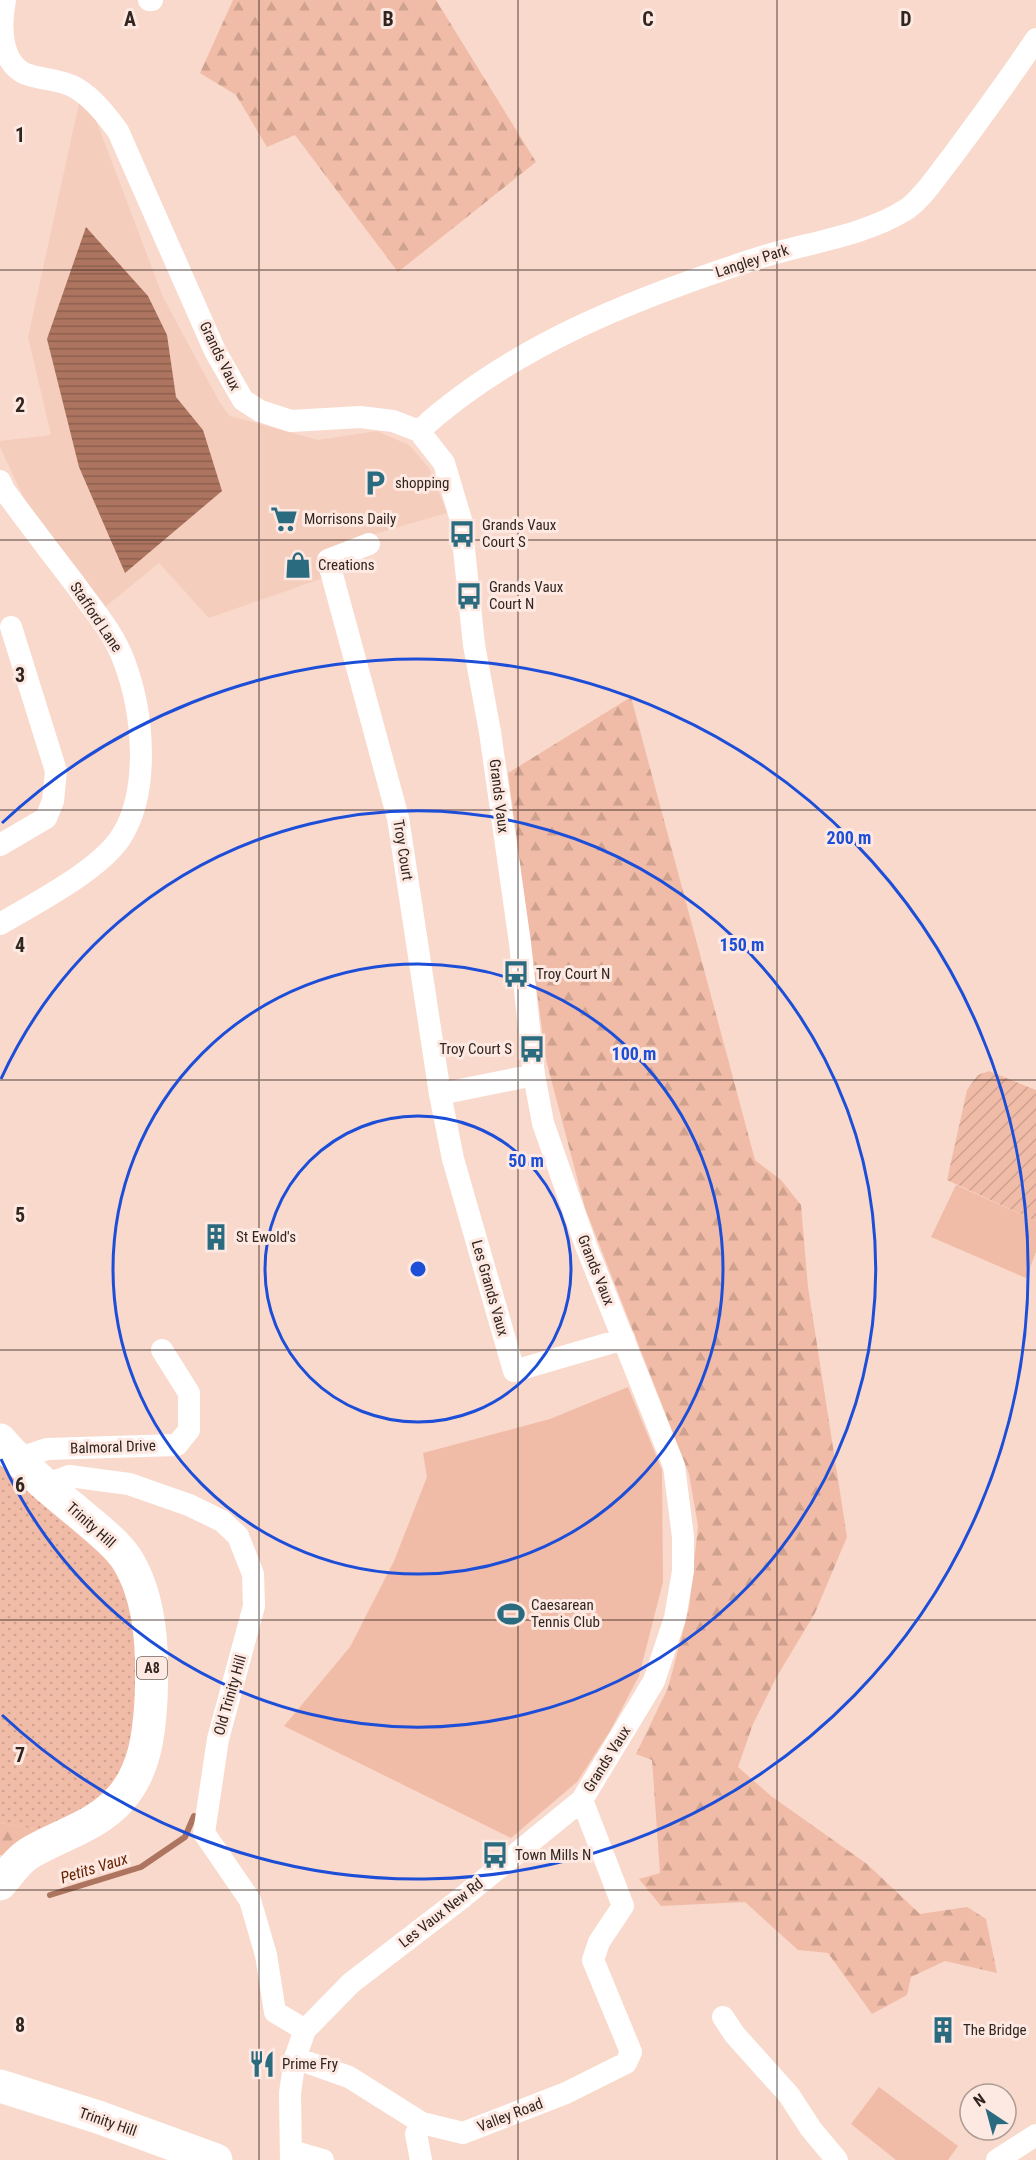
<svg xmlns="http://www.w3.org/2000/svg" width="1036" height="2160" font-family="'Roboto Condensed',sans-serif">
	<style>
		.built { fill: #f4cdbd }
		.grass { fill: url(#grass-dots) }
		.forest { fill: url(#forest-firs) }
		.garden { fill: url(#garden-furrows) }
		.pitch { fill: #f1bca7 }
		.water { fill: url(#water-rules) }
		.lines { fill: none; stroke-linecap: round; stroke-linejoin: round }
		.stream { stroke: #ad755f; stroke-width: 6 }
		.street { stroke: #fff; stroke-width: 22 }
		.primary { stroke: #fff; stroke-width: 33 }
		.grid { fill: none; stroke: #312520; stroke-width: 1.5; stroke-opacity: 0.55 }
		.ring { fill: none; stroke: #1d4ed8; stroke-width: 3 }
		.labels { text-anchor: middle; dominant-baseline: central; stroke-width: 6; stroke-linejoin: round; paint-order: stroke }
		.shield { fill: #fde9e2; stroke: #6e605a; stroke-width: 1.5 }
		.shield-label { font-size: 14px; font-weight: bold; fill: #312520 }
		.street-label { font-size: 15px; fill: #312520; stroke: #fde9e2 }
		.poi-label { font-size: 15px; fill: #312520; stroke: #fde9e2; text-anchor: start }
		.water-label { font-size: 16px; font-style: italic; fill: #682200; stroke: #fde9e2 }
		.grid-label { font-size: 20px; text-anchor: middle; font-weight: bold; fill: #312520; stroke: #fde9e2; stroke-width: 6; stroke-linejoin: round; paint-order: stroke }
		.centre { fill: #1d4ed8; stroke: #fde9e2; stroke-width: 3 }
		.ring-label { font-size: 18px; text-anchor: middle; font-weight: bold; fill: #1d4ed8; stroke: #fde9e2; stroke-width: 6; stroke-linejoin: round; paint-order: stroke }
	</style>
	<defs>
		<pattern id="grass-dots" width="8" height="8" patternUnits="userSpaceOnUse" patternTransform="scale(1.5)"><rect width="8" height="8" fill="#f1bca7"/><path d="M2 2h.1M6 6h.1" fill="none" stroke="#cfa18f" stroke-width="1.8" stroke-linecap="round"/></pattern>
		<pattern id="forest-firs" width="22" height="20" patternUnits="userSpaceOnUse" patternTransform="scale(1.5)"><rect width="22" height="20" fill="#f1bca7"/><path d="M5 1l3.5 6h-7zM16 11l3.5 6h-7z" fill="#cfa18f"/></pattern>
		<pattern id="garden-furrows" width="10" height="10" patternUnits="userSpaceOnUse" patternTransform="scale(1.5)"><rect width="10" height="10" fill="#f1bca7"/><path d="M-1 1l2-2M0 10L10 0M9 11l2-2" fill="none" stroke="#cfa18f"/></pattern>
		<pattern id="water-rules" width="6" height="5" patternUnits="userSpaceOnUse" patternTransform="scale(1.5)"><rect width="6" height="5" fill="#ad755f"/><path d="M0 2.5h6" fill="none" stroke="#8d604e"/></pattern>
	</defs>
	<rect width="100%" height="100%" fill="#f9d9cc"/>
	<path class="built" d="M79,103L96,120L163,297L220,403L230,416L318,440L377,431L409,445L429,468L447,513L340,544L326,577L209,618L159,563L105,607L32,515L0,447V441L51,435L28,337Z"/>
	<path class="grass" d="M0,1457L117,1561L139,1630L136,1741L111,1790L52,1832L0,1823Z"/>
	<path class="forest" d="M233,0H436L536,162L398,272L295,135L267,147L236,95L200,73Z
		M631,697L755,1160L781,1180L801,1205L808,1287L847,1537L815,1613L776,1678L753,1724L738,1767L771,1796L867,1864L920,1914L967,1907L986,1919L997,1973L945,1961L911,1977L907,1995L872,2014L828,1953L798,1950L745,1902L661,1906L639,1879L660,1873L652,1760L636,1754L668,1688L689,1608L698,1526L689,1474L585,1208L546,1060L508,773Z
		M0,1823L52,1832L15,1857L0,1855Z"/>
	<path class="garden" d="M989,1071L1036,1090V1221L947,1180L967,1090L978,1075Z"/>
	<path class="pitch" d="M956,1185L1036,1221V1252L1026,1278L931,1237Z
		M628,1387L662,1470L663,1582L639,1676L610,1731L577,1782L511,1838L284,1726L350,1647L394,1561L427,1477L423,1453L550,1419Z
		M879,2087L958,2146L948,2160H896L851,2124Z"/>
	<path class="water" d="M86,227L148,296L167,335L176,397L203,430L222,491L125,573L79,467L47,339Z"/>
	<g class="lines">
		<path class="stream" d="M50,1895L141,1867L185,1837L194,1816"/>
		<path class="street" d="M5,0C0,25 0,63 26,74C42,80 61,79 76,88C93,98 106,115 118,131L215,351L243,400L260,411L291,421L360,417L393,421L419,431L444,463L461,520L474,645L490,732L520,943L534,1075L543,1123L586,1246L674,1466L683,1537V1571L675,1618L654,1681L582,1800L463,1897L351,1983L305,2030L295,2058L290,2093L291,2160
			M149,0H152
			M419,431C512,346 633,299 752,260C802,243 861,238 907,209C924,197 938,174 951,158C980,119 1009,80 1036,39
			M0,481L4,490C27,521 51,553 75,584C92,608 114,633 124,661C143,711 151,790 121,837C100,870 34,904 0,924
			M369,544L328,560L398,818L440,1094L534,1075
			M0,845L46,818L53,801L56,771L11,627
			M440,1094L453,1159L514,1371L624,1339
			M17,1459L47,1449L177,1445L189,1430V1393L162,1350
			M45,1485L69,1476L129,1484L189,1505L222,1521L238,1536L253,1574L254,1606L218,1739L204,1833L250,1900L266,1955L275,2012L305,2030
			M723,2017L735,2035L789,2095L811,2129L837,2160
			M295,2058L349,2077L422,2123L463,2133L566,2093L626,2063L631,2052L593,1960L599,1942L623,1906L582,1800
			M292,2151L323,2160
			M421,2160L416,2134L422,2123
			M997,2160L1036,2135"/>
		<path class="primary" d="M0,1440C24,1468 52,1491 80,1514C96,1528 114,1541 126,1558C152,1598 153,1654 151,1700C149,1735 145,1770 121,1798C96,1827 59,1835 28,1854C17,1861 8,1875 0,1884
			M0,2086L98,2117L216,2160"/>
	</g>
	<path class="grid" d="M259,0V2160M518,0V2160M777,0V2160M0,270H1036M0,540H1036M0,810H1036M0,1080H1036M0,1350H1036M0,1620H1036M0,1890H1036"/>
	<g class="ring">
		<circle cx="418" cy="1269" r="153"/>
		<circle cx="418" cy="1269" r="305"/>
		<path d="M1 1079A458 458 0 1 1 1 1459"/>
		<path d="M2 823A610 610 0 1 1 2 1715"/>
	</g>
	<defs>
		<symbol id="parking-bare" viewBox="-9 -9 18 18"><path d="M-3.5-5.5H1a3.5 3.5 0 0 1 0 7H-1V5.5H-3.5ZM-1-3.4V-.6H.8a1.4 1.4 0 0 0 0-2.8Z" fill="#2b6b80" stroke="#fde9e2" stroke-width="2.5" paint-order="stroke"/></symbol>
		<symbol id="supermarket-bare" viewBox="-9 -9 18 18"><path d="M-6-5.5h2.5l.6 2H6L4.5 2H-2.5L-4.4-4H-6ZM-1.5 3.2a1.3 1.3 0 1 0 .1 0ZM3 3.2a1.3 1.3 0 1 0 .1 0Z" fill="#2b6b80" stroke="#fde9e2" stroke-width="2.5" paint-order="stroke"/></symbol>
		<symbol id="bus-bare" viewBox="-9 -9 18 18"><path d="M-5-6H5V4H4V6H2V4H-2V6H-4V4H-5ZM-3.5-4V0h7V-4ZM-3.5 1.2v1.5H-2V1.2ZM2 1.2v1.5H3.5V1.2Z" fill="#2b6b80" stroke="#fde9e2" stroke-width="2.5" paint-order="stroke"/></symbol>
		<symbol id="shop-bare" viewBox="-9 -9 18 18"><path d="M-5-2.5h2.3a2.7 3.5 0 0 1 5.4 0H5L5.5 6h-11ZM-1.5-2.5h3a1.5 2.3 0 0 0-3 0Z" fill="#2b6b80" stroke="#fde9e2" stroke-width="2.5" paint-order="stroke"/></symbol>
		<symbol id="building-bare" viewBox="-9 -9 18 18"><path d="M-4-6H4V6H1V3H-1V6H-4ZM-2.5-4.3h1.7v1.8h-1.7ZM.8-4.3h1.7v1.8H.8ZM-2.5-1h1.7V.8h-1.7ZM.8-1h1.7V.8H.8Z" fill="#2b6b80" stroke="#fde9e2" stroke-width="2.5" paint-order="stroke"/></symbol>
		<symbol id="stadium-bare" viewBox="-9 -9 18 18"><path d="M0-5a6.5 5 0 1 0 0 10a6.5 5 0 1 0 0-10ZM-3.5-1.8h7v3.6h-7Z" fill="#2b6b80" stroke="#fde9e2" stroke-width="2.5" paint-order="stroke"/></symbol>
		<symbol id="restaurant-bare" viewBox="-9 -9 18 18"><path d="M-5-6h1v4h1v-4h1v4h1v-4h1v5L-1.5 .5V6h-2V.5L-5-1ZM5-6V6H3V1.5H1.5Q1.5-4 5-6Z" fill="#2b6b80" stroke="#fde9e2" stroke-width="2.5" paint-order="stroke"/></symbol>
	</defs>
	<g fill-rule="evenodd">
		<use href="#parking-bare" x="356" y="464" width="38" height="38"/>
		<use href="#supermarket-bare" x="265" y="500" width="38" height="38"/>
		<use href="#bus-bare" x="443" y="515" width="38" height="38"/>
		<use href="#shop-bare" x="279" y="546" width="38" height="38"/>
		<use href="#bus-bare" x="450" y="577" width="38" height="38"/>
		<use href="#bus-bare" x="497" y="955" width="38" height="38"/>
		<use href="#bus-bare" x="513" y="1030" width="38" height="38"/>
		<use href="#building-bare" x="197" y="1218" width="38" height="38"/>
		<use href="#stadium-bare" x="492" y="1595" width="38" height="38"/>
		<use href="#bus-bare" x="476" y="1836" width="38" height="38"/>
		<use href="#building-bare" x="924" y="2011" width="38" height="38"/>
		<use href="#restaurant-bare" x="243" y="2045" width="38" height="38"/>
	</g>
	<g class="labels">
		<rect class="shield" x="137" y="1657" width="30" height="22" rx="4.5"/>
		<g class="shield-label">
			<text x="152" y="1668">A8</text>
		</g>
		<g class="street-label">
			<text transform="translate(752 261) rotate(-18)">Langley Park</text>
			<text transform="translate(220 356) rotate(64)">Grands Vaux</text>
			<text transform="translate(96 617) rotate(56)">Stafford Lane</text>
			<text transform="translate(499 796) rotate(83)">Grands Vaux</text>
			<text transform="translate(403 850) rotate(81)">Troy Court</text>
			<text transform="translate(596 1270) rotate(68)">Grands Vaux</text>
			<text transform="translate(490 1288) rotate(74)">Les Grands Vaux</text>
			<text transform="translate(113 1447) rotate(-2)">Balmoral Drive</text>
			<text transform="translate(91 1525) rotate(42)">Trinity Hill</text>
			<text transform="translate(230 1695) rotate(-74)">Old Trinity Hill</text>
			<text transform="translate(607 1759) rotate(-58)">Grands Vaux</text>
			<text transform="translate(441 1913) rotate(-38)">Les Vaux New Rd</text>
			<text transform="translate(510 2115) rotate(-21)">Valley Road</text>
			<text transform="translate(108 2122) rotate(19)">Trinity Hill</text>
		</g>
		<g class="poi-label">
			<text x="395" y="483">shopping</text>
			<text x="304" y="519">Morrisons Daily</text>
			<text x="482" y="525">Grands Vaux<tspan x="482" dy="17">Court S</tspan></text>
			<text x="318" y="565">Creations</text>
			<text x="489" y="587">Grands Vaux<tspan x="489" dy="17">Court N</tspan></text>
			<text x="536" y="974">Troy Court N</text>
			<text x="512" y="1049" text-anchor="end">Troy Court S</text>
			<text x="236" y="1237">St Ewold's</text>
			<text x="531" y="1605">Caesarean<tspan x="531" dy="17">Tennis Club</tspan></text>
			<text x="515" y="1855">Town Mills N</text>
			<text x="963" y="2030">The Bridge</text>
			<text x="282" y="2064">Prime Fry</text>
		</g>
		<g class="water-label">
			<text transform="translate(94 1868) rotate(-17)">Petits Vaux</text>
		</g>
	</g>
	<g class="grid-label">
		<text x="130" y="26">A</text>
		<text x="388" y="26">B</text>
		<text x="648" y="26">C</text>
		<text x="906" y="26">D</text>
		<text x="20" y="142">1</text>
		<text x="20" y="412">2</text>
		<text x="20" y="682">3</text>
		<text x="20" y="952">4</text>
		<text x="20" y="1222">5</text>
		<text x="20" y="1492">6</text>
		<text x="20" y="1762">7</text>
		<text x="20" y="2032">8</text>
	</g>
	<circle cx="418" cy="1269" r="9" class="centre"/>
	<g class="ring-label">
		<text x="849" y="844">200 m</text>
		<text x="742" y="951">150 m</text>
		<text x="634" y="1060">100 m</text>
		<text x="526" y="1167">50 m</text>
	</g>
	<g transform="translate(988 2112) rotate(324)"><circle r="28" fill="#fde9e2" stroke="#ab9b94" stroke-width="1.5"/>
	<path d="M0-4.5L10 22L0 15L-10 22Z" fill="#2b6b80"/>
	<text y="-9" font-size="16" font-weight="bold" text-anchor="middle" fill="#312520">N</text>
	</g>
</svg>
